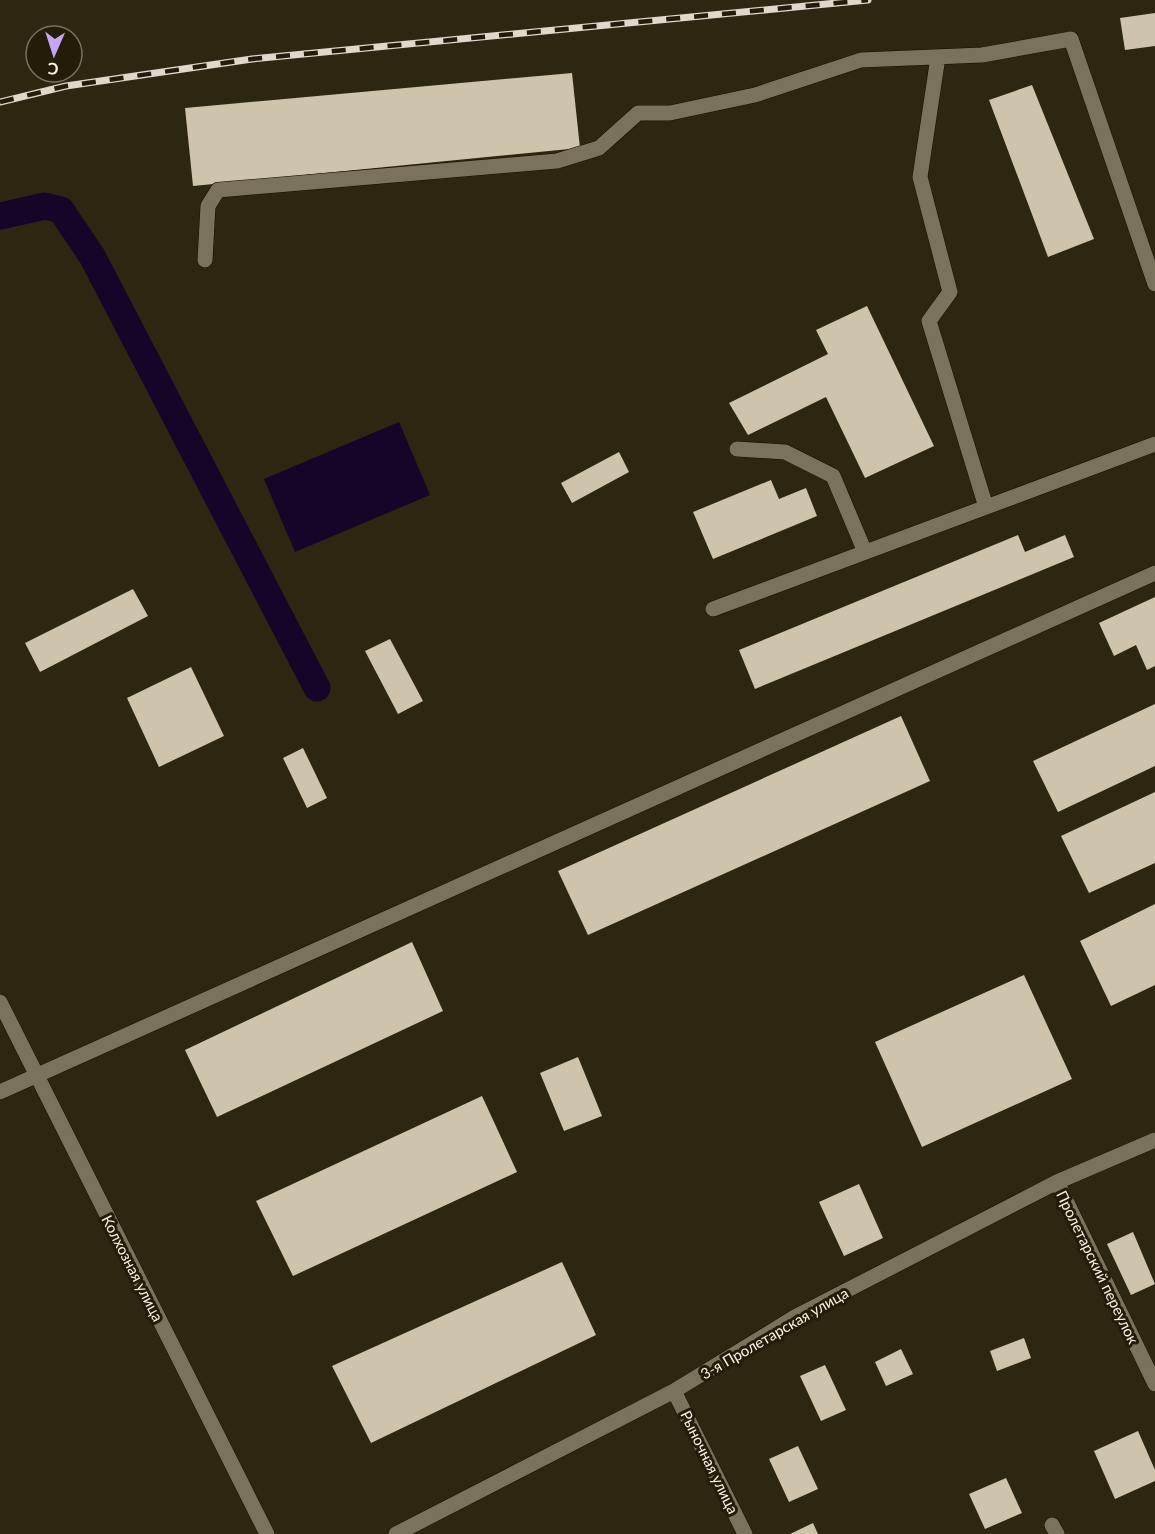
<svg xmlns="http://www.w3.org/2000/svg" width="1155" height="1534" font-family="Lato,sans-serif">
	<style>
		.water { fill: #160429 }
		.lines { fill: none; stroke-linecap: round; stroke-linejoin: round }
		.canal { stroke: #160429; stroke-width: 27 }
		.building { fill: #cec4ac }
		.lane-casing { stroke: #150e00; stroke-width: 16 }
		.street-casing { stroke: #150e00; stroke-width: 16 }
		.lane { stroke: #7b725c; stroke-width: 15 }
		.street { stroke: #7b725c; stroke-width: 15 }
		.rail-casing { stroke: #ded9cb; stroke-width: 7 }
		.rail { stroke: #231c08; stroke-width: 4.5; stroke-dasharray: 14; stroke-linecap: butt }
		.labels { text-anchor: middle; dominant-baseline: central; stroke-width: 6; stroke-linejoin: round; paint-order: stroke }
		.street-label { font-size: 15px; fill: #f7f3e6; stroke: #231c08 }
	</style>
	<rect width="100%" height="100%" fill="#2d2611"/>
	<path class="water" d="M399,422L430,495L295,552L264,479Z"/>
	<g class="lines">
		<path class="canal" d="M0,216L45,206L61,210L92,256L317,688"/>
	</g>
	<path class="building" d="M1155,13V46L1125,50L1120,18Z
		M572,73L580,148L193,186L185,108Z
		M1032,85L1094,239L1048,257L989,100Z
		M867,306L934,446L865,478L826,397L748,435L729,403L828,354L816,330Z
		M619,452L629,472L572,503L561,483Z
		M771,480L779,499L806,488L817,516L713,559L693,512Z
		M1018,535L1025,552L1065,535L1074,557L755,689L739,650Z
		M133,589L148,616L40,672L25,643Z
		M1155,597V666L1147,670L1136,645L1114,656L1099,623Z
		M390,639L423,701L398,714L365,651Z
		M191,667L224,736L159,767L127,698Z
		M1155,704V766L1058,812L1033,761Z
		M901,716L930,781L588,935L558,871Z
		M303,748L327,798L307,808L283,758Z
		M1155,792V863L1089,893L1061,836Z
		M1155,904V985L1111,1006L1080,941Z
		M412,942L443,1011L217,1117L185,1050Z
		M1024,975L1072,1079L922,1147L875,1042Z
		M578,1057L602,1116L564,1131L540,1073Z
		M482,1096L517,1172L293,1276L256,1201Z
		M859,1184L883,1238L844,1256L819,1202Z
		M1133,1232L1155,1284L1131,1295L1107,1244Z
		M562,1262L596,1335L371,1443L332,1366Z
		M1024,1338L1031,1358L997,1371L990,1351Z
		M901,1349L913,1374L886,1386L875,1362Z
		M825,1365L846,1410L821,1421L800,1376Z
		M1138,1431L1155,1470V1481L1115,1499L1094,1451Z
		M798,1446L818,1489L789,1502L769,1459Z
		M1006,1478L1022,1513L985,1529L969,1494Z
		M813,1523L818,1534H790Z"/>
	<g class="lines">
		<defs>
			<path id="lane" d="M938,57L920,177L950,292L929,321L986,507
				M205,260L208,206L218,190L557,161L599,148L638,113H670L755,95L861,60L982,55L1071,39L1155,284
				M737,449L785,452L833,476L865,552
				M713,609L1155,444
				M0,1092L1155,573"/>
			<path id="street" d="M0,1002L267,1534
				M1057,1182L1155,1384
				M674,1391L745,1534
				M1052,1525L1057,1534
				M396,1534L674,1391L795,1317L1057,1182L1155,1140"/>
		</defs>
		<use href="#lane" class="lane-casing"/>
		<use href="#street" class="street-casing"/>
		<use href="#lane" class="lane"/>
		<use href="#street" class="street"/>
		<defs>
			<path id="rail" d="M0,102L66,86L252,59L868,0"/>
		</defs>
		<use href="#rail" class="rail-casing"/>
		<use href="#rail" class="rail"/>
	</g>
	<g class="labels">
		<g class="street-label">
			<text transform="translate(1098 1267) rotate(64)">Пролетарский переулок</text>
			<text transform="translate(133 1268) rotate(63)">Колхозная улица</text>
			<text transform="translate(774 1333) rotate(-30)">3-я Пролетарская улица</text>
			<text transform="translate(710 1462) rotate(64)">Рыночная улица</text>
		</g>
	</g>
	<g transform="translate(54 54) rotate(183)"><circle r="28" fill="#231c08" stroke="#787261" stroke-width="1.5"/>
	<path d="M0-4.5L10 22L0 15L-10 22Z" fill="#c5a7f1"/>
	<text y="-9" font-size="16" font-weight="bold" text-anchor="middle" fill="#f7f3e6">С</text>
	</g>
</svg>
